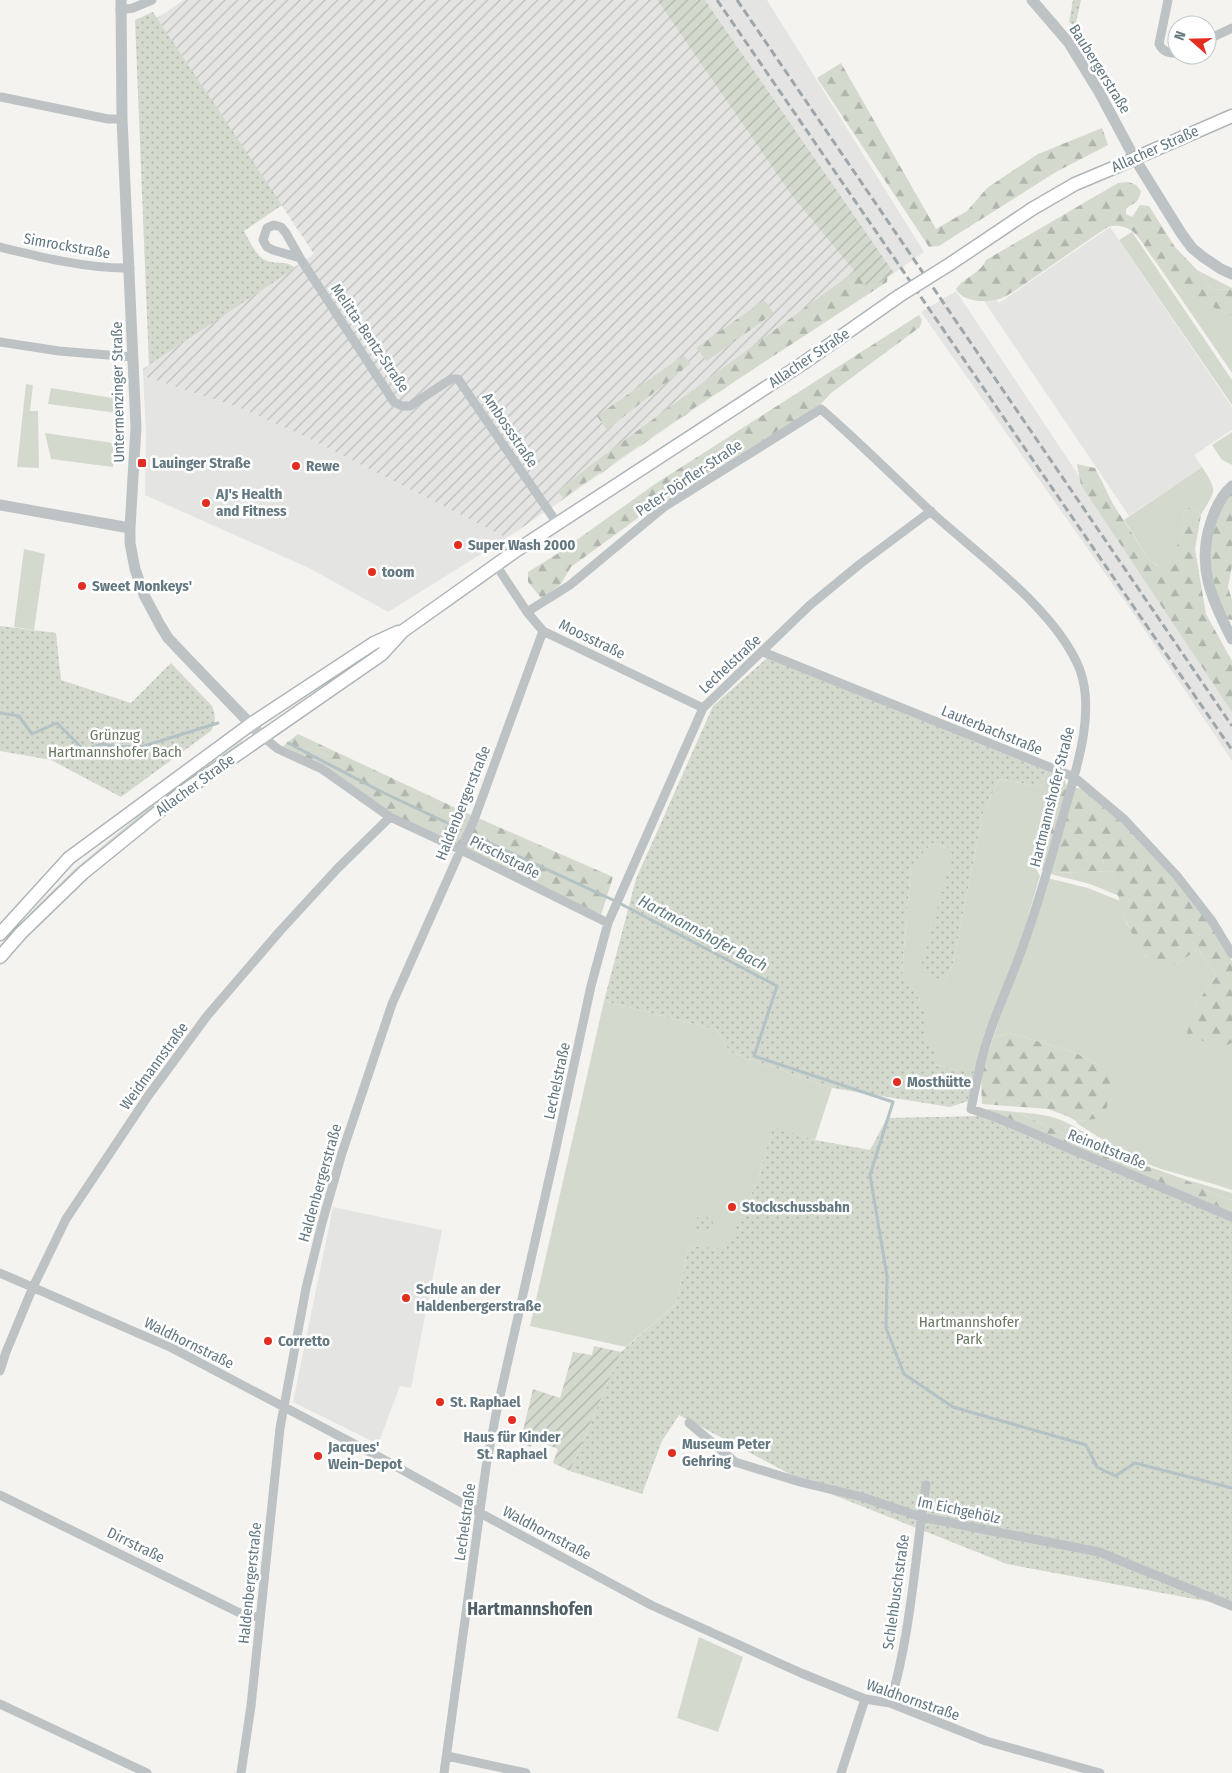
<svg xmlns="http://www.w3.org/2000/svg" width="1232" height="1773" font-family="'Fira Sans Condensed',sans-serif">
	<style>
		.built { fill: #e4e5e3 }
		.industrial { fill: url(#industrial-furrows) }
		.grass { fill: #d4d9ce }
		.forest { fill: url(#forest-firs) }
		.park { fill: url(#park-dots) }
		.garden { fill: url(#garden-furrows) }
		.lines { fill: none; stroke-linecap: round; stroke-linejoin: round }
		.stream { stroke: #b3c2c4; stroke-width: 3 }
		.secondary-casing { stroke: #afb6b9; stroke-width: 15 }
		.minor { stroke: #bdc2c4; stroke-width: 9 }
		.tertiary { stroke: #bdc2c4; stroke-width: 11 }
		.secondary { stroke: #fff; stroke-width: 12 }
		.rail { stroke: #9ea6aa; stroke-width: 3; stroke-dasharray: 8 4; stroke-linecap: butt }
		.secondary-bridge-casing { stroke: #afb6b9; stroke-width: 15; stroke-linecap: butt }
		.secondary-bridge { stroke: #fff; stroke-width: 12 }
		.poi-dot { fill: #e22d21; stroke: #fff; stroke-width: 2 }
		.labels { text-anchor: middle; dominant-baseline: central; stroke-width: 5; stroke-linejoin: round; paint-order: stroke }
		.street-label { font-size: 15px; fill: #637881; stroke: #fff }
		.poi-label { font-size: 15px; font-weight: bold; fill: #637881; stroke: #fff; text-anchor: start }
		.park-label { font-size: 15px; fill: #6a7861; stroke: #fff }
		.water-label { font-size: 16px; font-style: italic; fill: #5e7b7f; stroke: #fff }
		.quarter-label { font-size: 18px; font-weight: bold; fill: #506066; stroke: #fff }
	</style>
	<defs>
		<pattern id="industrial-furrows" width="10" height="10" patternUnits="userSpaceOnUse" patternTransform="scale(1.25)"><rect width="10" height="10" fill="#e4e5e3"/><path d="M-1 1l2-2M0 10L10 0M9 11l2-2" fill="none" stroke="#bcbebd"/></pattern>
		<pattern id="forest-firs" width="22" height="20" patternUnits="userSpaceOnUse" patternTransform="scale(1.25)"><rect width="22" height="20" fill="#d4d9ce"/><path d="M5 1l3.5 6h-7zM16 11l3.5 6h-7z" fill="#b0b5ad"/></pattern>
		<pattern id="park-dots" width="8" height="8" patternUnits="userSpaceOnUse" patternTransform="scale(1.25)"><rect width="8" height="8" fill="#d4d9ce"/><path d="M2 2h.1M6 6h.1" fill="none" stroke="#b0b5ad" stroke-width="1.8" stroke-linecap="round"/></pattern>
		<pattern id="garden-furrows" width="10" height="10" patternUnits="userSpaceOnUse" patternTransform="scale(1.25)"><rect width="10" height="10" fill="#d4d9ce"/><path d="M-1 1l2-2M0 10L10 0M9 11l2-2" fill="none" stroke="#b0b5ad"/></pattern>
	</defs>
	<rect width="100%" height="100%" fill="#f4f3ef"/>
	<path class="built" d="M705,0H767L924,252L894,273Z
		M1110,227L1232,407V430L1194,455L1202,467L1129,516L984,301L993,294L999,303Z
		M956,291L1232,706V761L1140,623L921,312Z
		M143,376L238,407L306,437L507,538L388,612L311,569L145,495L146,433Z
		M333,1207L442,1230L411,1388L400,1386L378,1444L293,1402Z"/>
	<path class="industrial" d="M184,0H657L792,196L869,289L507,538L306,437L238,407L143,376V369L314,254L157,18Z"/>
	<path class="grass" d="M1132,232L1232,380V405L1119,240Z
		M1156,262C1181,285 1201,303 1232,316V373Z
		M1197,270L1232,288V289L1218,290L1209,287L1202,275Z
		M26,384L33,385L30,411H38L39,468L17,467Z
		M51,388L119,399L117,413L48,404Z
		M1232,432V465L1222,460L1212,445Z
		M45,433L113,443V467L51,459Z
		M1202,467C1219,493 1215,490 1201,515L1197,510L1188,508L1183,513C1184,539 1178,550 1159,566L1150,561L1124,520Z
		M24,549L45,554L34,630L14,627Z
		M242,741L244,742L159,803L152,813L0,954V946L39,904L76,868L157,801Z
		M1047,771L1064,779L1067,786H1061L1035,867L1040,876L1020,944L984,1036L974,1071H959L934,1064L924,1039V1007L902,973L911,865L932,843L950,848L952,856L944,980L952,967L983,813L999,779L1040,787Z
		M1111,871L1119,896L1090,884L1051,874V873Z
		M1047,878L1088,888L1120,901L1127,924L1146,957L1172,967L1198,949L1217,976L1194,1006L1227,1045L1232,1043V1190C1209,1182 1184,1176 1161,1169C1131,1159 1104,1140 1078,1124L1076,1121L1098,1119L1106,1069L1076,1053L1010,1033L993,1038Z
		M604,1001L717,1030L730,1052L832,1088L815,1140L773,1128L758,1180L726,1250L689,1246L676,1304L626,1347L530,1326Z
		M1016,1112C1053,1115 1063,1118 1094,1139L1087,1142L1062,1133Z
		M1184,1179L1232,1193V1200L1205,1190Z
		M699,1637L743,1657L718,1732L677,1718Z"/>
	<path class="forest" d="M841,63L936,229L967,211L987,188L1038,154L1102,128L1108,145L1056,172L939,246L929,247L817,78Z
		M1129,182L1136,185L1141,191C1138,205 1135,201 1126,209V214L1132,217L1140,205L1149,206L1175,247L1202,275L1209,287L1218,290L1232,289V316C1203,304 1178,286 1156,262C1148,253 1142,239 1132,231C1125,226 1114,224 1106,228L1013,292C1009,294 1004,298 999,299C986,303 962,302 956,289C965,276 979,275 986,260L1118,183Z
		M855,271L888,272L887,282L694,408L563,498L558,491L592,464Z
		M764,300L774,313L707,361L696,348Z
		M919,315L922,320L920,327L831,393L820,405L653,507L571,567L560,585L542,599L528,582V572L557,554L655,484Z
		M684,355L690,364L607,430L597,416Z
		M1077,464L1095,468L1113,504L1150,561L1158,566C1178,551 1184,538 1183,513L1188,508L1197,510L1201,515L1195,549L1206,614L1232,661V712L1081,485Z
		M1232,492V566L1228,587L1232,600V620L1227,619L1213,589L1209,571L1211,538L1219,511Z
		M298,734L462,811L613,877L601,915L444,839L390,814L322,765L283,746Z
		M1061,785L1082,789L1122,823L1174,879L1209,923L1232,961V1043L1227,1045L1186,1038L1194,1006L1217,976L1198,949L1172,967L1157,968C1129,943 1121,906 1111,871L1051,873L1035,867L1043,824Z
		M1010,1033L1076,1053L1106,1069L1111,1078L1107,1107L1098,1119L1076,1121L1067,1116L1048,1109L982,1104L981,1077L993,1038Z
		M987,1109L1016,1112L1062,1133L1086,1142L1094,1139L1109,1149L1138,1163L1184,1179L1205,1190L1232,1200V1212L987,1112Z"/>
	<path class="park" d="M1073,0H1081L1075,27L1069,22Z
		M153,12L282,205L244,231C249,240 256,256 265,260C274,265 288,260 295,268L149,365L135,20Z
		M0,626L56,633L61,680L131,703L171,663L212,706C216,716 216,722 211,731L121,797L51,760L0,751Z
		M767,658L1047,771L1040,787L999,779L983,813L952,967L944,980L924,974L922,963L952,856L950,848L932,843L911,866L902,972L924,1007V1039L935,1047L934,1064L959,1071H974L968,1101L950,1107L832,1088L730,1052L717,1030L604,1001L636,879L713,706Z
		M980,1116L1232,1221V1606L1007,1564L816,1488L679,1415L662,1441L642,1494L570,1471L621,1352L676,1304L689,1246L726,1249L758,1180L773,1127L815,1140L870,1150L887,1118Z
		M706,1216L713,1222L710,1231L703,1230L701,1232L692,1229L695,1218Z"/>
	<path class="garden" d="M657,0H705L894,273L869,289L792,196Z
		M594,1346L621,1352L570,1471L553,1463L558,1449L534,1439L531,1447L519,1442L521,1439L533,1389L560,1398L573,1352L592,1355Z"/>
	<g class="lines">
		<path class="stream" d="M0,713L19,716L32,734L57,723L84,750L102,744L118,747L144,746L218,723
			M288,743L382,792L460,829
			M477,837L613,900
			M621,904L777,986L754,1056L893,1102L870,1175L887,1276L886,1328L904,1374L953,1407L1086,1445L1097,1467L1115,1476L1135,1463L1232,1488"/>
		<defs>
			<path id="secondary" d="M1147,153L1232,116
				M950,264L1032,209L1075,184L1118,166
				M0,934L69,858L251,724L374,643L398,632
				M0,957L21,933L83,873L183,792L382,654L403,631L517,550L802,364L899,296"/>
		</defs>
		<use href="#secondary" class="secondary-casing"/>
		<path class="minor" d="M1168,0L1159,44C1163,52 1168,53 1177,53
			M120,10L133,8L152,0
			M1207,40L1232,28
			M1,97L108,119H122
			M0,247C40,257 89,269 130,268
			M300,258L273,250L267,247L263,240L267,228L274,225L281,227L286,233L300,258L394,402L402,406H410L451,379H458L557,523
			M0,342L59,351L133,357
			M496,565L527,612L543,631L703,708
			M527,612L570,585L664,507L821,409C859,442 894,477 930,511C977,554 1057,610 1080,670C1096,714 1075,773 1063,816C1051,859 1039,901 1024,943C1014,973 1000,1002 990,1032C981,1057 976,1083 971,1109L997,1118L1232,1217
			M763,652L1074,777L1125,820L1177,876L1212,921L1232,954
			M263,737L278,749L322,769L390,817L461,850L608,923
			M0,1273L172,1348L379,1457L480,1513L651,1605L801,1673L865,1699L890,1703L986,1741L1100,1773
			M0,1371L6,1352L33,1287L66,1219L148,1096L207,1016L280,931L337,869L390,817
			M689,1423L735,1462L800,1482L862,1497L921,1517L1099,1552L1232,1606
			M0,1495L248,1617L260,1616
			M890,1703C911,1635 915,1556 926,1485
			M0,1704L147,1773
			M447,1756L526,1773
			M241,1773L251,1706L280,1428L306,1288L322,1223L342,1153L392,1004L474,820L543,631
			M444,1773L486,1467L496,1414L554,1157L591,986L608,923L703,708L810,605L860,564L931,511
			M841,1773L865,1699"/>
		<path class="tertiary" d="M121,0L122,119L136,427L130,528V543L135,569L144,595L160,625L168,638L186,657L263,737
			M1032,0L1069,43L1098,90L1135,159L1181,233L1192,248L1203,257L1221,269L1232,274
			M1232,486C1222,495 1215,509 1211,522C1196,566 1212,600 1232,639
			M0,505L130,528"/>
		<use href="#secondary" class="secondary"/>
		<path class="rail" d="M717,0L1232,750
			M737,0L1232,726"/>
		<defs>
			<path id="secondary-bridge" d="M1118,166L1147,153
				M899,296L950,264"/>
		</defs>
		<use href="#secondary-bridge" class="secondary-bridge-casing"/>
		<use href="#secondary-bridge" class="secondary-bridge"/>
	</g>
	<g class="poi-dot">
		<rect x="137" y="458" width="10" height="10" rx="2.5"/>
		<circle cx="296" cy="466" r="5"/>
		<circle cx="206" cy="503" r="5"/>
		<circle cx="458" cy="545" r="5"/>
		<circle cx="372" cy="572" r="5"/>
		<circle cx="82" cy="586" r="5"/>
		<circle cx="897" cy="1082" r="5"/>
		<circle cx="732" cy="1207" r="5"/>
		<circle cx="406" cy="1298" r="5"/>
		<circle cx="268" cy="1341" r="5"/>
		<circle cx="440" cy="1402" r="5"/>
		<circle cx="512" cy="1420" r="5"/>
		<circle cx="672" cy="1453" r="5"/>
		<circle cx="318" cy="1456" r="5"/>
	</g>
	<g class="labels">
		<g class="street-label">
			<text transform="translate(1100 69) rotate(58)">Baubergerstraße</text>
			<text transform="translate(1155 149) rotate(-24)">Allacher Straße</text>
			<text transform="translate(67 246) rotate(10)">Simrockstraße</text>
			<text transform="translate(370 338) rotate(56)">Melitta-Bentz-Straße</text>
			<text transform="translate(809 358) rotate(-34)">Allacher Straße</text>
			<text transform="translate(118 392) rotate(-91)">Untermenzinger Straße</text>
			<text transform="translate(510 430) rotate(56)">Ambossstraße</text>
			<text transform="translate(689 478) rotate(-34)">Peter-Dörfler-Straße</text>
			<text transform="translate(592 639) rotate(26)">Moosstraße</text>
			<text transform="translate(730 664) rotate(-43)">Lechelstraße</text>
			<text transform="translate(992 730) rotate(22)">Lauterbachstraße</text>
			<text transform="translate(195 785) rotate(-36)">Allacher Straße</text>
			<text transform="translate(1052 797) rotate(-76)">Hartmannshofer Straße</text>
			<text transform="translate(463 803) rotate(-68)">Haldenbergerstraße</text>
			<text transform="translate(505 857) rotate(27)">Pirschstraße</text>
			<text transform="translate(154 1066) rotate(-54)">Weidmannstraße</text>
			<text transform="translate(557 1081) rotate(-78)">Lechelstraße</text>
			<text transform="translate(1107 1149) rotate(22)">Reinoltstraße</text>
			<text transform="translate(320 1183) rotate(-74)">Haldenbergerstraße</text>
			<text transform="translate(189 1343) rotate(26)">Waldhornstraße</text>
			<text transform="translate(959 1510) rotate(12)">Im Eichgehölz</text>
			<text transform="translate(465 1522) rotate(-82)">Lechelstraße</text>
			<text transform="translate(547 1533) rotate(28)">Waldhornstraße</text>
			<text transform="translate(136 1545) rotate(26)">Dirrstraße</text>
			<text transform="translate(250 1583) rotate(-84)">Haldenbergerstraße</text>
			<text transform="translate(896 1592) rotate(-82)">Schlehbuschstraße</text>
			<text transform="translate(913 1700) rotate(19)">Waldhornstraße</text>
		</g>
		<g class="poi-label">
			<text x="152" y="463">Lauinger Straße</text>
			<text x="306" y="466">Rewe</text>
			<text x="216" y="494">AJ's Health<tspan x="216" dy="17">and Fitness</tspan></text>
			<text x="468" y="545">Super Wash 2000</text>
			<text x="382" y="572">toom</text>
			<text x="92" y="586">Sweet Monkeys'</text>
			<text x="907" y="1082">Mosthütte</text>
			<text x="742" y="1207">Stockschussbahn</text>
			<text x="416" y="1289">Schule an der<tspan x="416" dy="17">Haldenbergerstraße</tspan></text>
			<text x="278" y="1341">Corretto</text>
			<text x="450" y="1402">St. Raphael</text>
			<text x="512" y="1437" text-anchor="middle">Haus für Kinder<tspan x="512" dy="17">St. Raphael</tspan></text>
			<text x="682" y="1444">Museum Peter<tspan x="682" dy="17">Gehring</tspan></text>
			<text x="328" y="1447">Jacques'<tspan x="328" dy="17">Wein-Depot</tspan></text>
		</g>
		<g class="park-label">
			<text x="115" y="735">Grünzug<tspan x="115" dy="17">Hartmannshofer Bach</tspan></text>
			<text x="969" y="1322">Hartmannshofer<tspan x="969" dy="17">Park</tspan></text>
		</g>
		<g class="water-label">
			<text transform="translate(703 933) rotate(28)">Hartmannshofer Bach</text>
		</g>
		<g class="quarter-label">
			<text x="530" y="1609">Hartmannshofen</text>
		</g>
	</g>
	<g transform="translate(1192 40) rotate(290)"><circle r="24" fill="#ffffff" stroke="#c1c9cd"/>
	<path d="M0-4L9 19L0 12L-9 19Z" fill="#e22d21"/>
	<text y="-8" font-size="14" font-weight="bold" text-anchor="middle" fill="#637881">N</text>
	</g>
</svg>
